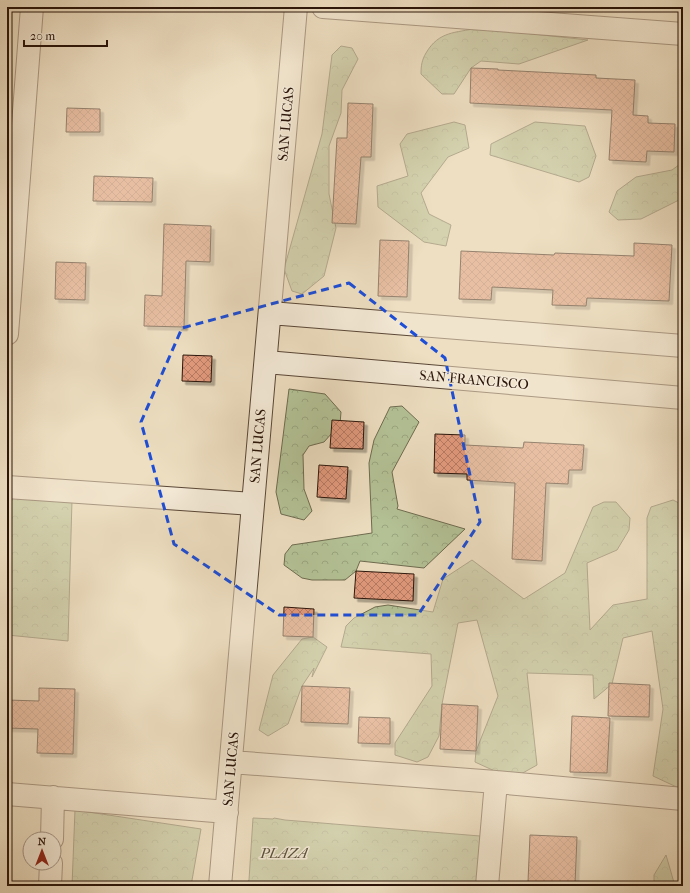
<svg xmlns="http://www.w3.org/2000/svg" width="690" height="893" font-family="'IM FELL French Canon',serif">
	<style>
		.forest { fill: url(#forest-crowns); stroke: #6e6c50 }
		.building { fill: url(#building-cross-hatch); stroke: #291409; filter: url(#shadow) }
		.lines { fill: none; stroke-linecap: round; stroke-linejoin: round }
		.street-casing { stroke: #5a4737; stroke-width: 24 }
		.street { stroke: #f4ead7; stroke-width: 22 }
		.marked { fill: none; stroke: #1d4ed8; stroke-width: 3; stroke-dasharray: 8 5; stroke-linejoin: round }
		.labels { text-anchor: middle; dominant-baseline: central; stroke-width: 3; stroke-linejoin: round; paint-order: stroke }
		.street-label { font-size: 14px; fill: #291409; stroke: #f4ead7 }
		.park-label { font-size: 14px; font-style: italic; fill: #5a513b; stroke: #f4ead7 }
	</style>
	<defs>
		<pattern id="forest-crowns" width="20" height="18" patternUnits="userSpaceOnUse"><rect width="20" height="18" fill="#b4c397"/><path d="M2 6a3 3 0 1 1 6 0M12 15a3 3 0 1 1 6 0" fill="none" stroke="#9ba781"/></pattern>
		<pattern id="building-cross-hatch" width="8" height="8" patternUnits="userSpaceOnUse"><rect width="8" height="8" fill="#e39a7d"/><path d="M0 0l8 8M0 8l8-8" fill="none" stroke="#b87c65"/></pattern>
		<filter id="shadow"><feDropShadow dx="3.5" dy="3.5" stdDeviation="0" flood-color="#0004"/></filter>
	</defs>
	<rect width="100%" height="100%" fill="#eedfc2"/>
	<filter id="stains"><feTurbulence type="fractalNoise" baseFrequency=".005" numOctaves="4"/><feColorMatrix values="0 0 0 0 .2 0 0 0 0 .09 0 0 0 0 .02 0 0 0 .5 -.17"/></filter>
	<radialGradient id="worn" r=".72"><stop offset=".6" stop-color="#630" stop-opacity="0"/><stop offset="1" stop-color="#630" stop-opacity=".3"/></radialGradient>
	<path class="forest" d="M478,28L588,40L519,64L481,61L471,68L454,94H442L421,74C421,65 422,60 426,53C439,31 455,33 478,28Z
		M341,46L352,48L358,59L342,90L341,113L329,146V194L336,228L324,276L302,294L292,291L284,269L322,134L332,55Z
		M454,122L465,125L469,148L448,157L421,193L429,214L451,225L446,246L424,242L378,207L377,186L408,176L400,144L407,134Z
		M535,122L585,126L596,156L589,177L579,182L490,155L491,144Z
		M683,162V198L641,219L618,220L609,212L617,191L636,177L672,170Z
		M289,389L325,394L341,412L340,424L324,442L309,446L303,455L304,489L312,511L304,520L281,514L276,492Z
		M402,406L419,422L392,472L398,506L397,509L465,529L424,568L360,561L356,571L345,580H312L302,578L284,565L285,554L292,545L372,533L369,463L374,440L390,407Z
		M7,497L72,500L68,641L7,635Z
		M673,500L683,505V790L653,776L663,709L652,631L623,638L612,684L594,699L593,675L527,673L537,765L512,779L475,762L476,751L498,696L477,620L458,623L442,704L439,736L428,757L417,762L395,755V743L432,686L431,654L341,647L346,626L354,618L375,607L388,605L433,612L443,579L472,560L524,599L565,573L593,507L604,502H616L630,518L629,530L617,550L587,563L590,630L613,605L647,599V518L651,507Z
		M313,637L327,647L312,677L314,668L302,686L288,724L268,736L259,730L273,675L302,639Z
		M75,810L201,829L191,886H72Z
		M253,818L273,819L274,818L285,820L480,836L477,886H246L249,880Z
		M666,855L675,886H654V875Z"/>
	<path class="building" d="M471,68L498,69V70L596,75V78L635,80L633,115L648,116V123L675,124L674,152L647,151L646,162L609,160L612,110L470,103Z
		M348,103L373,104L371,157H361L356,224L332,223L337,138H347Z
		M67,108L100,109V132H66Z
		M94,176L153,178L152,202L93,201Z
		M164,224L211,226L210,262L186,261L184,327L144,326L145,295L162,296Z
		M380,240L409,241L407,297L378,296Z
		M634,243L672,245L669,301L587,298L586,306L552,305L553,290L492,287L491,300L459,299L461,251L554,255L555,253L634,256Z
		M56,262L86,263L85,300L55,299Z
		M183,355L212,356L211,382L182,381Z
		M332,420L364,422L363,449L330,448Z
		M435,434L465,435V445L523,448L524,442L584,445L582,470H569L568,484L546,483L542,561L512,559L515,483L467,480V474L434,473Z
		M319,465L348,467L346,499L317,497Z
		M356,571L414,574L413,601L354,598Z
		M284,607L314,609L313,637L283,636Z
		M609,683L650,685L649,717L608,716Z
		M302,686L350,688L348,724L301,722Z
		M39,688L75,689L73,754L37,753L38,729L7,728V700L39,701Z
		M442,704L478,706L476,751L440,749Z
		M572,716L610,718L607,773L570,772Z
		M359,717L390,718V744L358,743Z
		M530,835L577,837L575,884L528,882Z"/>
	<g class="lines">
		<defs>
			<path id="street" d="M323,7L683,34
				M270,313L683,346
				M7,334L32,7
				M266,362L683,398
				M7,487L253,504
				M231,762L496,782L683,799
				M7,794L227,812
				M52,839L53,797
				M50,886L51,863
				M220,886L296,7
				M487,886L496,782"/>
		</defs>
		<use href="#street" class="street-casing"/>
		<use href="#street" class="street"/>
	</g>
	<path d="M0 0H690V893H0ZM349,283L445,358L480,522L418,615H279L174,544L141,422L182,328Z" fill="#eedfc2" fill-opacity=".55" fill-rule="evenodd"/>
	<path class="marked" d="M349,283L445,358L480,522L418,615H279L174,544L141,422L182,328Z"/>
	<g class="labels">
		<g class="street-label">
			<text transform="translate(286 124) rotate(-85)">SAN LUCAS</text>
			<text transform="translate(474 380) rotate(5)">SAN FRANCISCO</text>
			<text transform="translate(258 446) rotate(-85)">SAN LUCAS</text>
			<text transform="translate(231 769) rotate(-85)">SAN LUCAS</text>
		</g>
		<g class="park-label">
			<text x="284" y="853">PLAZA</text>
		</g>
	</g>
	<rect width="690" height="893" fill="none" stroke="#eedfc2" stroke-width="24"/>
	<rect x="8" y="8" width="674" height="877" fill="none" stroke="#291409" stroke-width="2"/>
	<rect x="12" y="12" width="666" height="869" fill="none" stroke="#291409"/>
	<g transform="translate(42 851)"><circle r="19" fill="#f4ead7" stroke="#a39485"/>
	<path d="M0-3L7 15L0 10L-7 15Z" fill="#8f2418"/>
	<text y="-6" font-size="11" font-weight="bold" text-anchor="middle" fill="#291409">N</text>
	</g>
	<path d="M24 40v6h83v-6" fill="none" stroke="#291409" stroke-width="2"/>
	<text x="30" y="40" font-size="12" fill="#291409" stroke="#f4ead7" stroke-width="3" paint-order="stroke">20 m</text>
	<rect width="100%" height="100%" filter="url(#stains)"/>
	<rect width="100%" height="100%" fill="url(#worn)"/>
</svg>
